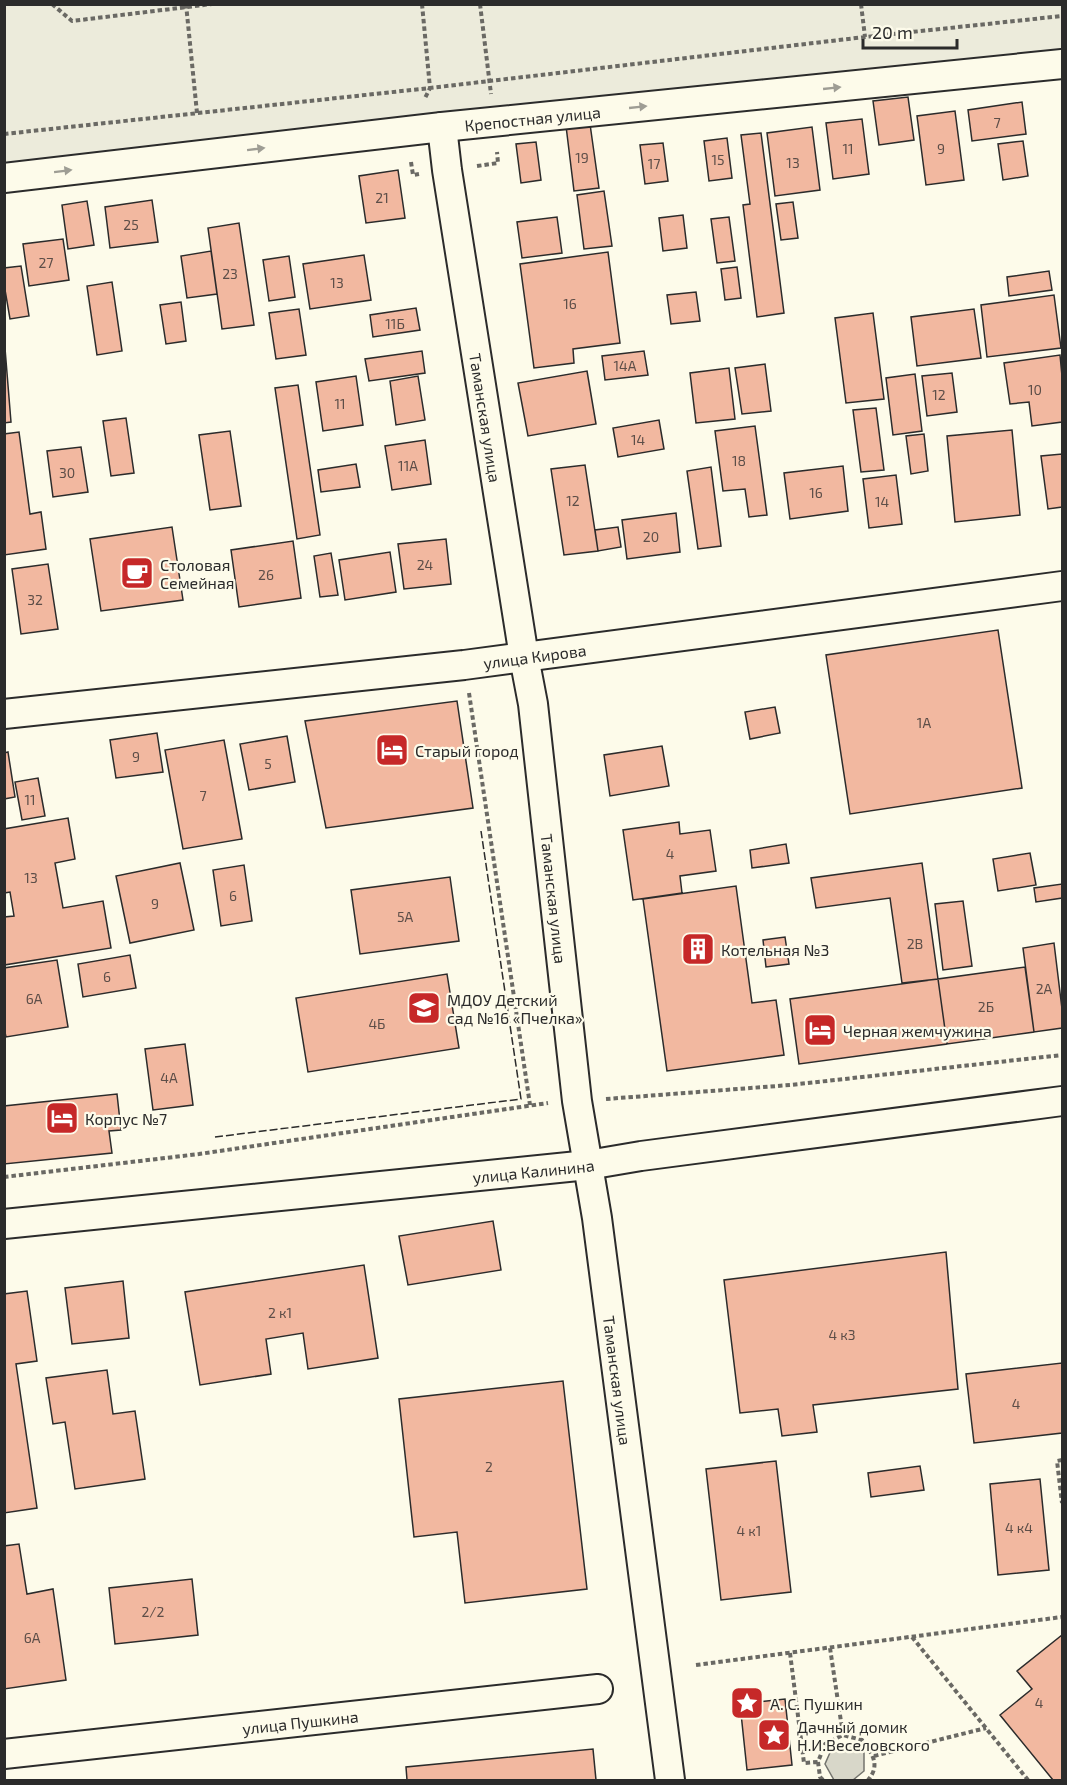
<svg xmlns="http://www.w3.org/2000/svg" width="1067" height="1785" font-family="'Exo 2',sans-serif">
	<style>
		.green { fill: #ecebdb; stroke: #74746e; stroke-width: 1.5 }
		.water { fill: #d8d7c9; stroke: #74746e; stroke-width: 1.5 }
		.building { fill: #f2b8a0; stroke: #2b2b2b; stroke-width: 1.5 }
		.lines { fill: none; stroke-linecap: round; stroke-linejoin: round }
		.street-casing { stroke: #2b2b2b; stroke-width: 32 }
		.path { stroke: #6a6964; stroke-width: 4; stroke-dasharray: 4.5 3; stroke-linecap: butt }
		.street { stroke: #fdfbea; stroke-width: 28 }
		.fence { stroke: #2b2b2b; stroke-width: 1.5; stroke-dasharray: 8 3; stroke-linecap: butt }
		.oneway { fill: #9e9d94 }
		.labels { text-anchor: middle; dominant-baseline: central; stroke-width: 4.5; stroke-linejoin: round; paint-order: stroke }
		.number-label { font-size: 14px; fill: #5d4e48 }
		.street-label { font-size: 16px; fill: #2b2b2b; stroke: #fdfbea }
		.poi-label { font-size: 16px; fill: #2b2b2b; stroke: #fdfbea; text-anchor: start }
	</style>
	<rect width="100%" height="100%" fill="#fdfbea"/>
	<path class="green" d="M1062,4V53L5,168L4,5Z"/>
	<path class="water" d="M849,1743L864,1753V1771L853,1780H834L825,1764L832,1748Z"/>
	<path class="building" d="M908,97L914,140L879,145L873,101Z
		M1022,102L1026,134L972,141L968,110Z
		M955,111L964,180L926,185L917,116Z
		M862,119L869,174L833,179L826,123Z
		M590,124L599,188L574,191L566,126Z
		M812,127L820,190L775,196L767,133Z
		M761,133L784,313L757,317L743,205L750,204L741,135Z
		M727,138L732,178L709,181L704,141Z
		M1023,141L1028,176L1003,180L998,144Z
		M536,142L541,180L521,183L516,144Z
		M663,143L668,181L645,184L640,145Z
		M398,170L405,218L366,223L359,176Z
		M604,191L612,246L584,249L577,195Z
		M152,200L158,242L110,248L105,207Z
		M87,201L94,245L68,249L62,205Z
		M793,202L798,238L781,240L776,204Z
		M683,215L687,248L663,251L659,218Z
		M557,217L562,253L522,258L517,222Z
		M729,217L735,261L717,263L711,219Z
		M239,223L254,325L222,329L208,228Z
		M63,239L69,280L29,286L23,244Z
		M211,251L217,294L187,298L181,256Z
		M608,252L620,343L573,349L574,363L534,368L520,264Z
		M364,255L371,300L310,309L303,264Z
		M289,256L295,297L269,301L263,260Z
		M21,266L29,316L10,319L4,284V268Z
		M737,267L741,298L725,300L721,269Z
		M1049,271L1052,290L1009,296L1007,277Z
		M112,282L122,351L97,355L87,286Z
		M696,292L700,321L671,324L667,295Z
		M1054,295L1061,348L987,357L981,305Z
		M181,302L186,341L166,344L160,305Z
		M416,308L420,330L373,337L370,315Z
		M299,309L306,355L276,359L269,313Z
		M974,309L981,358L917,366L911,317Z
		M873,313L884,399L846,403L835,318Z
		M4,336L11,422L4,423Z
		M422,351L425,373L369,381L365,359Z
		M644,351L648,375L605,380L602,356Z
		M1060,355L1062,376V422L1032,426L1029,402L1010,404L1004,363Z
		M765,364L771,411L742,414L735,368Z
		M729,368L735,419L696,423L690,373Z
		M587,371L596,424L528,436L518,383Z
		M952,373L957,412L927,416L922,376Z
		M915,374L922,431L893,435L886,378Z
		M356,376L363,425L323,431L316,382Z
		M418,376L425,420L396,425L390,381Z
		M298,385L320,535L297,539L275,388Z
		M876,408L884,470L861,472L853,410Z
		M126,418L134,473L111,476L103,421Z
		M659,420L664,449L618,457L613,428Z
		M755,426L767,515L749,517L745,489L723,491L715,431Z
		M1012,430L1020,515L955,522L947,436Z
		M230,431L241,506L210,510L199,435Z
		M19,432L30,514L41,512L46,549L4,555V434Z
		M924,434L928,471L911,474L906,436Z
		M425,440L431,484L392,490L385,446Z
		M81,447L88,492L53,497L47,451Z
		M1062,454V507L1048,509L1041,456Z
		M356,464L360,487L321,492L318,470Z
		M585,465L598,551L564,555L551,469Z
		M843,466L848,511L790,519L784,473Z
		M711,467L721,546L698,549L687,471Z
		M896,475L902,524L869,528L863,479Z
		M676,513L680,552L627,559L622,520Z
		M172,527L183,600L101,611L90,539Z
		M618,527L621,547L598,551L595,530Z
		M446,539L451,584L404,589L398,544Z
		M293,541L301,598L239,607L231,550Z
		M390,552L396,592L345,600L339,560Z
		M331,553L338,595L320,597L314,556Z
		M48,564L58,629L21,634L12,569Z
		M998,630L1022,788L850,814L826,655Z
		M457,701L473,808L326,828L305,721Z
		M775,707L780,733L750,739L745,712Z
		M157,733L163,772L116,778L110,740Z
		M287,736L295,782L249,790L240,744Z
		M224,740L242,839L183,849L165,750Z
		M662,746L669,786L610,796L604,755Z
		M8,752L15,797L4,799V753Z
		M38,778L45,816L22,820L15,782Z
		M68,818L75,859L55,863L63,908L103,901L111,948L4,965V917L14,916L10,892L4,893V829Z
		M679,822L680,834L710,830L716,871L680,876L682,893L633,900L623,830Z
		M786,844L789,863L752,868L750,850Z
		M1030,853L1036,885L998,891L993,859Z
		M180,863L194,930L130,943L116,876Z
		M922,863L938,979L902,983L890,898L816,908L811,878Z
		M244,865L252,921L221,926L213,870Z
		M450,877L459,941L360,954L351,890Z
		M1062,884V898L1036,902L1034,888Z
		M736,886L752,1003L776,1000L784,1055L667,1071L643,899Z
		M963,901L972,966L943,970L935,904Z
		M785,937L789,964L766,967L763,940Z
		M1054,943L1062,1009V1028L1034,1032L1023,948Z
		M130,955L136,988L83,997L78,964Z
		M57,960L68,1027L6,1037L4,1028V968Z
		M1025,967L1034,1032L947,1044L938,979Z
		M447,974L459,1048L308,1072L296,998Z
		M938,979L947,1044L799,1064L790,999Z
		M185,1044L193,1105L153,1110L145,1049Z
		M117,1094L121,1130L109,1131L112,1153L4,1164V1106Z
		M493,1221L501,1270L408,1285L399,1236Z
		M946,1252L958,1389L813,1405L817,1432L782,1436L778,1409L740,1413L724,1280Z
		M364,1265L378,1358L308,1369L303,1333L266,1339L271,1374L200,1385L185,1292Z
		M123,1281L129,1338L72,1344L65,1288Z
		M27,1291L37,1361L16,1364L37,1508L4,1513V1294Z
		M1062,1363V1433L974,1443L966,1374Z
		M107,1370L113,1414L135,1411L145,1479L75,1489L65,1422L53,1424L46,1378Z
		M563,1381L587,1589L465,1603L457,1532L414,1537L399,1399Z
		M776,1461L791,1592L721,1600L706,1469Z
		M920,1466L924,1490L871,1497L868,1473Z
		M1040,1479L1049,1570L998,1575L990,1484Z
		M19,1544L27,1594L53,1589L66,1680L4,1689V1546Z
		M192,1579L198,1635L115,1644L109,1588Z
		M1062,1635V1780H1053L1000,1715L1032,1689L1017,1671Z
		M785,1699L792,1765L747,1770L740,1704Z
		M593,1749L596,1780H407L406,1767Z"/>
	<g class="lines">
		<defs>
			<g id="street">
				<path id="s1" d="M442,127L447,170L524,657L533,704L577,1101L597,1218L670,1780"/>
				<path id="s2" d="M4,178L442,127L1062,64"/>
				<path id="s3" d="M4,714L464,665L1062,586"/>
				<path id="s4" d="M4,1224L588,1165L641,1156L1062,1101"/>
				<path id="s5" d="M4,1754L598,1689"/>
			</g>
		</defs>
		<use href="#street" class="street-casing"/>
		<path class="path" d="M52,4L72,21L212,4
			M186,4L197,113
			M422,4L430,88L425,98
			M480,4L491,94
			M861,4L865,37
			M4,134L430,88L865,37L1062,16
			M411,162L413,175L419,174
			M477,166L498,163L497,152
			M469,693L530,1105
			M606,1099L790,1085L1062,1055
			M4,1177L199,1154L548,1103
			M1062,1460L1057,1461L1062,1503
			M912,1637L1028,1780
			M830,1648L843,1735
			M790,1653L804,1763L818,1762
			M696,1665L1062,1617
			M874,1756L986,1728
			M823,1780L820,1777L818,1762L825,1744L843,1735L862,1740C872,1753 881,1765 868,1780"/>
		<use href="#street" class="street"/>
		<path class="fence" d="M215,1137L521,1099L481,831"/>
	</g>
	<defs><path id="oneway-solid" d="M-6-.8H1V-3.2L6.5 0L1 3.2V.8H-6Z" transform="scale(1.5)"/></defs>
	<g class="oneway">
		<use href="#oneway-solid" transform="translate(832 88) rotate(-6)"/>
		<use href="#oneway-solid" transform="translate(638 107) rotate(-6)"/>
		<use href="#oneway-solid" transform="translate(256 149) rotate(-7)"/>
		<use href="#oneway-solid" transform="translate(63 171) rotate(-7)"/>
	</g>
	<defs>
		<symbol id="cafe-square" viewBox="-11 -11 22 22"><rect x="-9" y="-9" width="18" height="18" rx="4" fill="#c62828" stroke="#fdfbea"/><path d="M-5.5-4.5H6V0H3Q3 3.5 0 3.5H-2.5Q-5.5 3.5-5.5 0ZM3-3.2v2h1.7v-2ZM-6 4.5H4V6H-6Z" fill="#fff"/></symbol>
		<symbol id="hotel-square" viewBox="-11 -11 22 22"><rect x="-9" y="-9" width="18" height="18" rx="4" fill="#c62828" stroke="#fdfbea"/><path d="M-6-4.5h1.5V1H6V5H4.5V3h-9V5H-6ZM-4 0a1.8 1.8 0 1 1 3.6 0ZM.5 0V-2.5h3Q6-2.5 6 0Z" fill="#fff"/></symbol>
		<symbol id="building-square" viewBox="-11 -11 22 22"><rect x="-9" y="-9" width="18" height="18" rx="4" fill="#c62828" stroke="#fdfbea"/><path d="M-4-6H4V6H1V3H-1V6H-4ZM-2.5-4.3h1.7v1.8h-1.7ZM.8-4.3h1.7v1.8H.8ZM-2.5-1h1.7V.8h-1.7ZM.8-1h1.7V.8H.8Z" fill="#fff"/></symbol>
		<symbol id="school-square" viewBox="-11 -11 22 22"><rect x="-9" y="-9" width="18" height="18" rx="4" fill="#c62828" stroke="#fdfbea"/><path d="M0-5L7-2L0 1L-7-2ZM-4 1L0 2.5L4 1V4Q0 6-4 4Z" fill="#fff"/></symbol>
		<symbol id="sight-square" viewBox="-11 -11 22 22"><rect x="-9" y="-9" width="18" height="18" rx="4" fill="#c62828" stroke="#fdfbea"/><path d="M0-6L1.8-2.2L6-1.7L2.9 1.2L3.7 5.4L0 3.3L-3.7 5.4L-2.9 1.2L-6-1.7L-1.8-2.2Z" fill="#fff"/></symbol>
	</defs>
	<g fill-rule="evenodd">
		<use href="#cafe-square" x="118" y="554" width="38" height="38"/>
		<use href="#hotel-square" x="373" y="731" width="38" height="38"/>
		<use href="#building-square" x="679" y="930" width="38" height="38"/>
		<use href="#school-square" x="405" y="989" width="38" height="38"/>
		<use href="#hotel-square" x="801" y="1011" width="38" height="38"/>
		<use href="#hotel-square" x="43" y="1099" width="38" height="38"/>
		<use href="#sight-square" x="728" y="1684" width="38" height="38"/>
		<use href="#sight-square" x="755" y="1716" width="38" height="38"/>
	</g>
	<g class="labels">
		<g class="number-label">
			<text x="997" y="122">7</text>
			<text x="848" y="148">11</text>
			<text x="941" y="148">9</text>
			<text x="582" y="157">19</text>
			<text x="718" y="159">15</text>
			<text x="793" y="162">13</text>
			<text x="654" y="163">17</text>
			<text x="382" y="197">21</text>
			<text x="131" y="224">25</text>
			<text x="46" y="262">27</text>
			<text x="230" y="273">23</text>
			<text x="337" y="282">13</text>
			<text x="570" y="303">16</text>
			<text x="395" y="323">11Б</text>
			<text x="625" y="365">14А</text>
			<text x="1035" y="389">10</text>
			<text x="939" y="394">12</text>
			<text x="340" y="403">11</text>
			<text x="638" y="439">14</text>
			<text x="739" y="460">18</text>
			<text x="408" y="465">11А</text>
			<text x="67" y="472">30</text>
			<text x="816" y="492">16</text>
			<text x="573" y="500">12</text>
			<text x="882" y="501">14</text>
			<text x="651" y="536">20</text>
			<text x="425" y="564">24</text>
			<text x="266" y="574">26</text>
			<text x="35" y="599">32</text>
			<text x="924" y="722">1А</text>
			<text x="136" y="756">9</text>
			<text x="268" y="763">5</text>
			<text x="203" y="795">7</text>
			<text x="30" y="799">11</text>
			<text x="670" y="853">4</text>
			<text x="31" y="877">13</text>
			<text x="233" y="895">6</text>
			<text x="155" y="903">9</text>
			<text x="405" y="916">5А</text>
			<text x="915" y="943">2В</text>
			<text x="107" y="976">6</text>
			<text x="1044" y="988">2А</text>
			<text x="34" y="998">6А</text>
			<text x="986" y="1006">2Б</text>
			<text x="377" y="1023">4Б</text>
			<text x="169" y="1077">4А</text>
			<text x="280" y="1312">2 к1</text>
			<text x="842" y="1334">4 к3</text>
			<text x="1016" y="1403">4</text>
			<text x="489" y="1466">2</text>
			<text x="1019" y="1527">4 к4</text>
			<text x="749" y="1530">4 к1</text>
			<text x="153" y="1611">2/2</text>
			<text x="32" y="1637">6А</text>
			<text x="1039" y="1702">4</text>
		</g>
		<g class="street-label">
			<text stroke="none"><textPath href="#s2" startOffset="532">Крепостная улица</textPath></text>
			<text stroke="none"><textPath href="#s1" startOffset="294">Таманская улица</textPath></text>
			<text stroke="none"><textPath href="#s3" startOffset="534">улица Кирова</textPath></text>
			<text stroke="none"><textPath href="#s1" startOffset="780">Таманская улица</textPath></text>
			<text stroke="none"><textPath href="#s4" startOffset="532">улица Калинина</textPath></text>
			<text stroke="none"><textPath href="#s1" startOffset="1266">Таманская улица</textPath></text>
			<text stroke="none"><textPath href="#s5" startOffset="298">улица Пушкина</textPath></text>
		</g>
		<g class="poi-label">
			<text x="160" y="564">Столовая<tspan x="160" dy="18">Семейная</tspan></text>
			<text x="415" y="750">Старый город</text>
			<text x="721" y="949">Котельная №3</text>
			<text x="447" y="999">МДОУ Детский<tspan x="447" dy="18">сад №16 «Пчелка»</tspan></text>
			<text x="843" y="1030">Черная жемчужина</text>
			<text x="85" y="1118">Корпус №7</text>
			<text x="770" y="1703">А. С. Пушкин</text>
			<text x="797" y="1726">Дачный домик<tspan x="797" dy="18">Н.И.Веселовского</tspan></text>
		</g>
	</g>
	<rect width="1067" height="1785" fill="none" stroke="#2b2b2b" stroke-width="12"/>
	<path d="M863 39v9h94v-9" fill="none" stroke="#2b2b2b" stroke-width="3"/>
	<text x="872" y="39" font-size="18" fill="#2b2b2b" stroke="#fdfbea" stroke-width="4.5" paint-order="stroke">20 m</text>
</svg>
